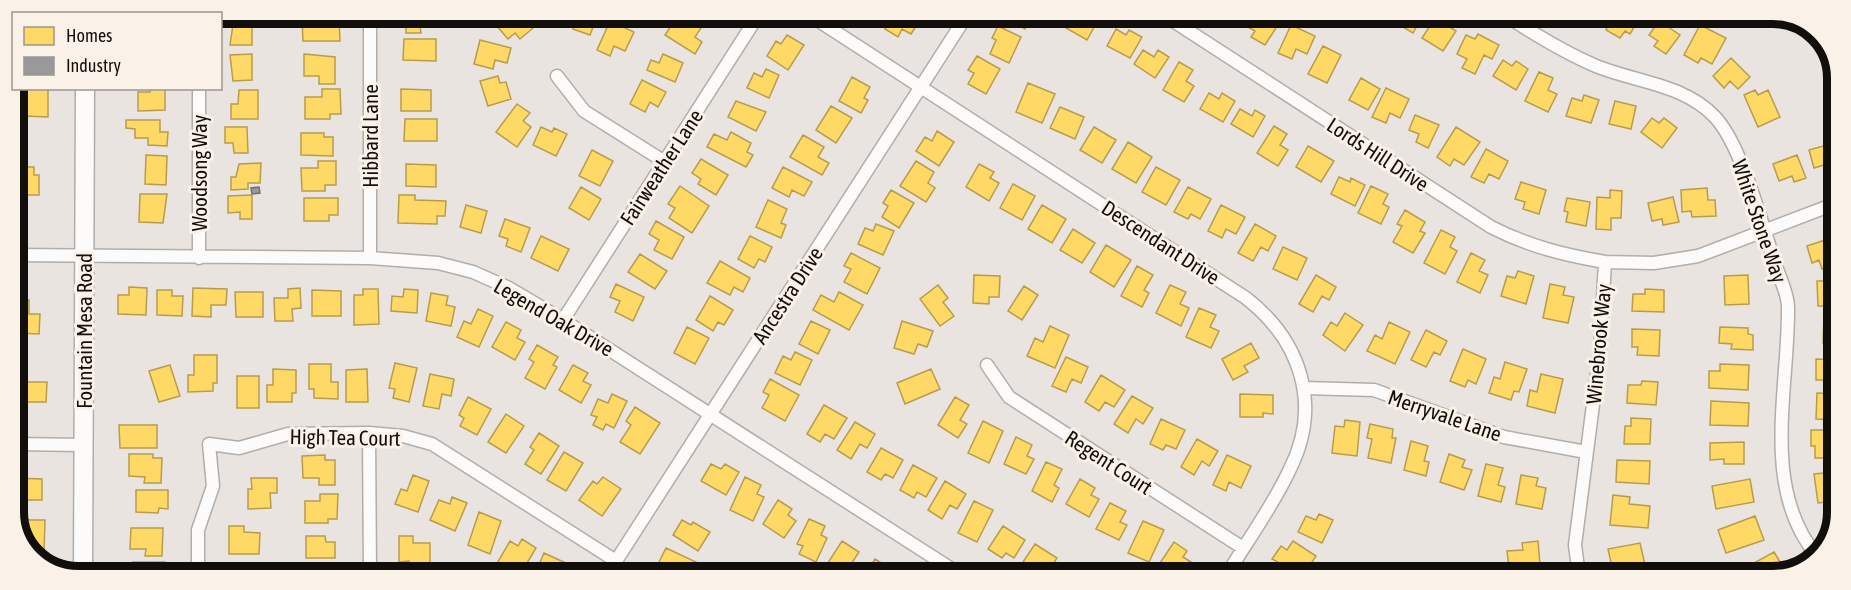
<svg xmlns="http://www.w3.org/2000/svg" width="1851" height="590" font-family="'Asap Condensed',sans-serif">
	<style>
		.homes { fill: #ffd966; stroke: #b89c4b; stroke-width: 1.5 }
		.industry { fill: #999; stroke: #706f6e; stroke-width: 1.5 }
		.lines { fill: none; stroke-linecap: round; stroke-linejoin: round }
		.minor-casing { stroke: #b1adaa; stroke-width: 15 }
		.secondary-casing { stroke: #b1adaa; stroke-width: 21 }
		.minor { stroke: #fcfbfa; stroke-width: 12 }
		.secondary { stroke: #fcfbfa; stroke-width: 18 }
		.labels { text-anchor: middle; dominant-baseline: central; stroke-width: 6; stroke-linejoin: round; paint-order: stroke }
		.street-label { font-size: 21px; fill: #110e0b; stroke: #faf1e8 }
		.rim { fill: none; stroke: #110e0b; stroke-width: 8 }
	</style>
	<rect width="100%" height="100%" fill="#e9e4df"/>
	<path class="homes" d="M406,14H437V26H420L421,33H406Z
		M510,14H521L533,28L520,39L515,33L508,39L496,25Z
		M534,14H552L553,20L536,23Z
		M570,14H598L590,35L573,29L575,23L567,20Z
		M679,14L701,28L695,37L702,42L695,54L665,35Z
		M702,14H719L715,22Z
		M893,15H911L920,20L911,34L902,29L898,37L885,29Z
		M1009,15H1032L1025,29L1007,20Z
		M1073,15H1090L1098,20L1087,40L1066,28Z
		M1221,15H1240L1235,23Z
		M1253,15H1263L1278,25L1265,45L1251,37L1255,31L1246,26Z
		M1405,15H1423L1413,33L1401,26Z
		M1437,15H1446L1452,19L1448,26L1456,31L1443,51L1422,38Z
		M1567,15L1597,16L1593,21L1585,16L1578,26L1565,18Z
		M1614,16H1641L1630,34L1625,31L1620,38L1606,30Z
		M234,18H252V45H230Z
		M339,18L340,41H303L302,19Z
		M610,21L634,32L625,51L614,46L610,56L597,50Z
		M1659,21L1680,35L1666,54L1654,46L1658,41L1649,35Z
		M1291,25L1315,36L1307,54L1296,49L1292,59L1278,53Z
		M1700,25L1726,38L1712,64L1701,58L1698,63L1684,55Z
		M998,26L1021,37L1009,63L990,54L996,40L992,38Z
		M1116,29L1126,35L1129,30L1142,37L1130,58L1107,46Z
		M1478,34L1499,45L1492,59L1484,55L1475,74L1462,68L1467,59L1457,54L1466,35L1475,39Z
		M787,35L804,45L788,70L767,56L776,41L781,44Z
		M404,39H436V61L403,60Z
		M480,40L511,48L507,63L495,60L493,69L474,64Z
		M1323,46L1341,55L1327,83L1308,74Z
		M1143,50L1154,57L1158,50L1169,57L1155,78L1134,64Z
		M252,54V80L233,81L230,55Z
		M304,54L335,57V84H319V76H304Z
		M663,54L683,63L675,82L647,70L651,60L659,63Z
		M977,56L1000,69L986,94L968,84L974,73L968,70Z
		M1731,58L1750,77L1738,89L1730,81L1724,88L1713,76Z
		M1503,60L1512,66L1516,61L1528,69L1516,90L1493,76Z
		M1179,62L1193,70L1186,81L1194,86L1184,102L1163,90Z
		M766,69L779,75L769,98L747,88L754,73L762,77Z
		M1539,72L1553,78L1548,90L1557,94L1548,112L1525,101Z
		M498,76L500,83L506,82L511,99L488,106L480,81Z
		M852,77L870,87L864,98L868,100L861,113L839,101Z
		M1361,78L1380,89L1368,110L1349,100Z
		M642,80L666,92L658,107L650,102L645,112L630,104Z
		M1028,83L1055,94L1042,123L1016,112Z
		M20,88H48V117L24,116V104H20Z
		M150,88H165V110L138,111V92H150Z
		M1386,88L1409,99L1400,118L1390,113L1386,123L1372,117Z
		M322,89H340L341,114H330V119H305V97H322Z
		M401,89L431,90V111H401Z
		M239,90H258V119H231V104H238Z
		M1755,90L1758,95L1768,90L1780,117L1758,127L1744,95Z
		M1209,93L1219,99L1222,93L1235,101L1223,122L1200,109Z
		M1584,95L1599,100L1591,123L1566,116L1572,98L1582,101Z
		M736,101L766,112L756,131L728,117Z
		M1615,101L1636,106L1631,129L1609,124Z
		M517,104L530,113L523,121L531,127L517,147L496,132Z
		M831,106L852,118L836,143L816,130Z
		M1060,107L1084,117L1075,139L1050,128Z
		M1240,109L1252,116L1255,110L1265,116L1253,137L1231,124Z
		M1415,115L1439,125L1428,148L1416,142L1419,134L1409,130Z
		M1652,118L1659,123L1664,118L1677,128L1662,148L1641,132Z
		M405,119H437V141H404Z
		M126,120H160V132H168L167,146L148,145V138H135V129L126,128Z
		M1274,126L1287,134L1280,145L1288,150L1278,166L1257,153Z
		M225,127H247L248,153H234L233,143H225Z
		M541,127L552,132L554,128L567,134L556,156L533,145Z
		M1094,127L1116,140L1102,163L1080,150Z
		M1456,127L1480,142L1464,165L1454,159L1450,166L1437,157Z
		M937,131L954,142L939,166L916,151L925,137L932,141Z
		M731,132L751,143L747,152L753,155L746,167L707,147L714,134L727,140Z
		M301,133H324V137H333V156L301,155Z
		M803,135L824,147L818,157L829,163L822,175L790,157Z
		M1128,142L1152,157L1136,183L1112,169Z
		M1834,143L1837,168L1825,171L1824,165L1814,168L1809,150Z
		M1308,146L1334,161L1321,182L1296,167Z
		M1486,149L1508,161L1499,179L1489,174L1484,183L1471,177Z
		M592,150L613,161L600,186L579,176Z
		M146,155L167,156L166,185L145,184Z
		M1797,155L1806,178L1794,182L1792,176L1779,181L1773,164Z
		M701,159L728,175L716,195L698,184L701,179L692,173Z
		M318,161H336V185H325V191H302L301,168H318Z
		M916,161L934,172L928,183L935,188L926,202L900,186Z
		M261,163L260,183H248V189L231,190V177H236L239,164Z
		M406,164L436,165V187L406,186Z
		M979,164L994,172L990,178L999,183L989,201L966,187Z
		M23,167H34V175H39V195H25L26,209H14V176H24Z
		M783,167L812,182L804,196L792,190L789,197L772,188Z
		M1156,167L1180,180L1166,205L1142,192Z
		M1339,177L1350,182L1351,178L1365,185L1355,206L1331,194Z
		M1521,182L1546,190L1539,214L1523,209L1525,202L1515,199Z
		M1013,184L1035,196L1022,220L1000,208Z
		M680,186L709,206L692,233L669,218L675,208L668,204Z
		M1371,186L1388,194L1383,204L1389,207L1381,224L1358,213Z
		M581,187L601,199L589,220L569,208Z
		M1188,187L1211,199L1200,219L1191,214L1188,219L1174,212Z
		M1707,188L1708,200H1715L1716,216L1692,217L1691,211L1682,212L1681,190Z
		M891,190L914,203L899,228L882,217L888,206L883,203Z
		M1610,190L1622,191L1621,218H1611V230L1596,229L1597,197L1610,198Z
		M140,194H167L163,223L139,222Z
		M252,195V219H240V212L228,213V196Z
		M399,195H415V200L446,201L445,216H437V224L398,223Z
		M1673,197L1679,222L1663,225L1662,219L1652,221L1648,203Z
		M304,198H338V215H329V221H304Z
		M1567,198L1590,202L1586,226L1566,222L1568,212L1564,211Z
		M768,200L787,209L781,223L786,225L781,238L756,227Z
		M466,205L487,211L481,233L460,227Z
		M1042,205L1066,219L1052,243L1028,229Z
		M1221,205L1245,217L1236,234L1226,229L1222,238L1208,231Z
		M1405,210L1425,222L1420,231L1425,233L1413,253L1393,242L1402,226L1397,224Z
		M505,219L530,228L521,252L506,246L508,239L499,236Z
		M656,221L684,237L672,259L654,250L659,240L649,234Z
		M876,224L894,231L883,255L858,244L865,228L873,231Z
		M1255,224L1276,236L1268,251L1261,247L1253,261L1238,253Z
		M1073,229L1095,243L1082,263L1060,250Z
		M1441,230L1455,237L1450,247L1457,251L1445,274L1424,263Z
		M541,236L569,249L558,271L531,258Z
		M750,236L772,247L765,262L759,259L754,268L738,259Z
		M1831,238L1836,264L1822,269L1819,260L1812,263L1807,246Z
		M1106,245L1131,260L1114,287L1090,272Z
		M1283,247L1307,258L1297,280L1273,269Z
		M851,253L880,268L867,294L844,282L851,269L844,266Z
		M1471,253L1485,260L1479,271L1488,275L1480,293L1457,282Z
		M640,254L667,271L655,289L628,272Z
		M720,261L750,278L743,292L734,287L730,295L707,283Z
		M1137,266L1153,275L1144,290L1149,293L1142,307L1121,296Z
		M1518,271L1534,276L1526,304L1501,296L1507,276L1515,278Z
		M974,275L1000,276L999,297H989V304L973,303Z
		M1316,275L1336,287L1329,300L1322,296L1313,312L1299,304Z
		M1748,275L1749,304L1725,305L1724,276Z
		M1817,281H1836V306H1818Z
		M616,284L644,297L633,321L615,312L620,301L610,297Z
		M1550,284L1565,287L1563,295L1574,297L1568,323L1543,318Z
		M938,285L948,298L943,302L954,316L940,326L920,299Z
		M1170,285L1186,292L1180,304L1189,308L1181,326L1156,313Z
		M1024,286L1038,295L1022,320L1008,311Z
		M129,287L147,288L146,315L118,314V295H129Z
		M193,288L227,289L226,305H211V317L192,316Z
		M300,288L301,308L292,309L293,321H275L274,298H288V289Z
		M363,289H378L379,324L354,325V295H363Z
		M404,289L418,290L417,313L391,311L392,296L403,297Z
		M1645,289L1664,290V312L1632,311L1633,294H1645Z
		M157,290H172V296H183L182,316L157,315Z
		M312,290L341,291V316H312Z
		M235,292H263V317H236Z
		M839,292L863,305L849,330L813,310L821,295L834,302Z
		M431,293L448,296L446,305L455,307L451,326L426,321Z
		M710,296L733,310L724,325L718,322L713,331L696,320Z
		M14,300H29V314H40L39,334L14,333Z
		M1199,308L1216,315L1210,327L1219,331L1211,348L1186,337Z
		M478,309L493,316L479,347L457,337L464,321L471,324Z
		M1345,313L1363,325L1345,351L1323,335L1331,322L1337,326Z
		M1824,317L1836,318V344L1823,343Z
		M811,321L830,330L818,354L799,344Z
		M902,321L933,331L927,347L918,344L914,354L894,348Z
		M506,322L521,330L517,338L525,342L515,360L492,347Z
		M1389,322L1410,332L1395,364L1367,351L1375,335L1382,339Z
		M1050,326L1069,335L1055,368L1027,356L1035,338L1043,342Z
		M687,327L709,338L695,364L674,353Z
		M1720,327L1748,328V334L1753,335V350L1731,349L1732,344L1719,343Z
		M1632,329L1660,330L1659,356L1637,355L1638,347H1632Z
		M1426,330L1447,341L1440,355L1434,352L1426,367L1411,360Z
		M1251,343L1259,358L1244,366L1248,372L1233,380L1222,359Z
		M537,345L558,357L553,365L557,367L545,389L525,378L534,362L529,359Z
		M1463,349L1486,359L1476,384L1468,380L1465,387L1450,381Z
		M795,352L812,360L800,385L775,373L783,356L791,360Z
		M194,355H217V383H213V391L188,392V375H194Z
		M1066,357L1088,367L1081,383L1072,379L1066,392L1052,386Z
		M1816,359L1836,360V380H1816Z
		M1505,362L1527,369L1519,392L1514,391L1511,400L1489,393L1494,377L1500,379Z
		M395,363L417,368L409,402L393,398L395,389L389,388Z
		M309,364H331V382H338V399L314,398V389H309Z
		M1720,364L1749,365L1748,390L1709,388V371H1720Z
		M170,365L180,396L159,402L149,371Z
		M573,365L588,373L583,381L591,385L581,403L559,390Z
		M273,369L296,370V393H292V402H267V385H273Z
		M367,369L368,402H346V370Z
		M931,369L940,389L905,404L897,383Z
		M430,374L454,379L451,396L442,394L439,409L423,406Z
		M1541,374L1563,379L1555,413L1527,406L1530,390L1537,392Z
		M1101,375L1125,390L1114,407L1105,402L1099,411L1085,402Z
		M237,376H259V408H237Z
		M770,379L799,395L785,421L762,408L769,395L763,392Z
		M1642,381L1658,382L1656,405L1627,403L1628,385H1641Z
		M14,382H47L46,402H14Z
		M1817,393L1836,394V420L1816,419Z
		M612,394L627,401L614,428L606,424L603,430L593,425L597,417L591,415L598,399L608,403Z
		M1240,394L1273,395V414L1263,413V417H1240Z
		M1132,396L1153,408L1143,424L1136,419L1128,433L1114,424Z
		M468,397L491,409L477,435L460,426L464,418L459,415Z
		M955,397L969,405L960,420L967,424L958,438L938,425Z
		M1711,401L1749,403L1748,426L1710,425Z
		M824,405L847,418L834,439L825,434L820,442L807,434Z
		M635,407L660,423L640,454L620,442L631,425L626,421Z
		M506,414L524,426L506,453L488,442Z
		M1631,418L1651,419L1650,444H1624L1625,426H1631Z
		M1161,419L1185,430L1176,449L1166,445L1163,450L1150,444Z
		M1345,420L1360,422L1357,456L1332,453L1335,426L1344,427Z
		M983,421L1003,431L989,463L968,453Z
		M855,422L875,434L867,448L860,444L851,459L837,450Z
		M1370,424L1393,429L1392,438H1396L1391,463L1368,458L1372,439L1367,438Z
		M119,425H157V448H120Z
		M1811,430H1836V458H1815V446H1811Z
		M539,433L559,446L541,474L525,464L534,450L530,447Z
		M1016,437L1032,445L1027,456L1034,459L1026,474L1004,464Z
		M1197,439L1218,451L1209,466L1202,461L1194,475L1181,467Z
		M1411,441L1428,446L1424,461L1429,462L1426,476L1404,470Z
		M1744,442V464H1724V459L1710,460V443Z
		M881,448L903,460L893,478L885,474L881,480L867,472Z
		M564,452L583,463L566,491L547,480Z
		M129,454H153V458H162L161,483H144L145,477L129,476Z
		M1449,454L1465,460L1462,467L1472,470L1464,490L1440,482Z
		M325,455V460H335V485H319V478H303L302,456Z
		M1227,455L1251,466L1241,488L1229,482L1226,491L1213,485Z
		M1617,460L1650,461L1649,484L1616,482Z
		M1046,462L1062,469L1054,485L1059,488L1052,502L1032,491Z
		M711,464L721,469L725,464L739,472L726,495L701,481Z
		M1486,464L1503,468L1498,485L1505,487L1501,502L1478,496Z
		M913,465L937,478L926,497L917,492L914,498L900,490Z
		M1835,472V501L1818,503L1814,474Z
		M413,475L429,481L418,512L395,504L401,489L407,491Z
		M1521,475L1538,478L1536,486L1546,488L1542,509L1516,504Z
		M603,477L621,489L602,516L579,500L593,481L597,484Z
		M745,477L761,485L757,494L764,497L753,521L730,510Z
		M14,478L42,479V500H14Z
		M251,478H277V493H270L271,508L248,509V489H252Z
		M1080,479L1095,488L1091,495L1099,499L1089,517L1066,504Z
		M1750,479L1754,502L1716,509L1712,486Z
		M945,481L966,494L957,509L950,505L942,519L928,510Z
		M136,490H168V509L159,508L158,513L136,512Z
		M320,494H338L337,519H328V523H305V501H320Z
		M1613,495L1630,497L1629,504L1650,506L1648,528L1610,525Z
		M452,497L467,503L455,531L430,520L439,500L450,504Z
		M778,500L792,509L788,515L796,521L784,538L763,524Z
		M974,501L993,510L977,542L958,533Z
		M1110,503L1126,511L1120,522L1127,525L1119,540L1096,529Z
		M479,512L501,521L490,554L468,545Z
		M1319,514L1333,520L1322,543L1298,532L1306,516L1316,520Z
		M1755,516L1764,540L1726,553L1718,530Z
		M1835,516V529L1830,519Z
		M809,519L825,526L821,535L827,538L816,562L799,554L803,546L797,544Z
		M20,520H45L44,553H29L20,532Z
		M682,520L691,525L693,522L710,532L698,551L673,535Z
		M1143,521L1164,530L1149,562L1128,553Z
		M229,526H244V532L260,533L259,554H229Z
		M1003,526L1025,540L1014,558L1006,553L1002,558L988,549Z
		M131,528H163L162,556H145L146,549H130Z
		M306,536H325L326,542H335V558H306Z
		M399,536H413V543H430V566H410L409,561L399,562Z
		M522,539L536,548L520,575H512L496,565L510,541L518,546Z
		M842,541L859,552L844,575H834L824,569Z
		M1293,541L1316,556L1303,576L1272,559L1281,546L1287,550Z
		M1538,541L1540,564L1529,565L1530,576H1510L1507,551L1523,550L1522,543Z
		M1174,542L1187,551L1183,557L1191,562L1182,576H1173L1158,566Z
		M1640,543L1645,565L1621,569L1620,566L1612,567L1608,549Z
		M1035,544L1057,558L1047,574L1039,568L1034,576L1030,575L1019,568Z
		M666,548L696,562L689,575H671L656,568Z
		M1774,552L1786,572L1773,576H1748L1745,568Z
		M544,553L568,564L564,575H538L541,568L538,567Z
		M875,559L889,568L884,575H865Z
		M133,562H165V574H133Z
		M337,566V575H300V567Z
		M1072,567L1086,576H1066Z
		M257,569V574H227L226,570Z"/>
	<path class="industry" d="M259,187L260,193L252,194L251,188Z"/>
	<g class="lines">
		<defs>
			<path id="minor" d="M370,14V258
				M808,14L1246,298C1301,341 1322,405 1290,469C1273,506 1247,541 1226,576
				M1164,15L1491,227C1528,246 1564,255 1605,262
				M1505,15C1534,34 1563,52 1596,66C1635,82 1684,84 1715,117C1742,146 1762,225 1775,263C1779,277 1788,293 1788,307C1789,389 1760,488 1817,556
				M557,76L584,111L665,162
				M199,88V258
				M14,255L370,258L438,263L473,272L507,287L563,320L961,575
				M563,320L759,14
				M987,365L1009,397L1243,548
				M1304,388L1374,390L1504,437L1586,452
				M369,433L370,575
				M14,444L83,445
				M198,574V530L213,486L209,444L239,448L288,434L369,433L403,436L432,444L616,561
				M607,575L967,15
				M1579,576L1575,545L1600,350L1605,262L1654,263L1698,256L1837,203"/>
			<path id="secondary" d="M83,574L85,88"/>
		</defs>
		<use href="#minor" class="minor-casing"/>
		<use href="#secondary" class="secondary-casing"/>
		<use href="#minor" class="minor"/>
		<use href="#secondary" class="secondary"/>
	</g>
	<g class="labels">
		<g class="street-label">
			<text transform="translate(370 136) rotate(-90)">Hibbard Lane</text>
			<text transform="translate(1378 154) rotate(33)">Lords Hill Drive</text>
			<text transform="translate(661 167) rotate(-57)">Fairweather Lane</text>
			<text transform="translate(199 173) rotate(-90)">Woodsong Way</text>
			<text transform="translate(1760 221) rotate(71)">White Stone Way</text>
			<text transform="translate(1161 242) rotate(33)">Descendant Drive</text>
			<text transform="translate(787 295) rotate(-57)">Ancestra Drive</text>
			<text transform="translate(554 317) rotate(30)">Legend Oak Drive</text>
			<text transform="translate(84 331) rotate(-90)">Fountain Mesa Road</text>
			<text transform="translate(1598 344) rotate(-85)">Winebrook Way</text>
			<text transform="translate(1445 415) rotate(19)">Merryvale Lane</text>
			<text transform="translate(345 437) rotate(1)">High Tea Court</text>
			<text transform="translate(1109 462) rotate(33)">Regent Court</text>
		</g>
	</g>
	<path d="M0 0H1851V590H0ZM78 24H1773A54 54 0 0 1 1827 78V512A54 54 0 0 1 1773 566H78A54 54 0 0 1 24 512V78A54 54 0 0 1 78 24Z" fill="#faf1e8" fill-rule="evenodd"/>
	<path class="rim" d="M78 24H1773A54 54 0 0 1 1827 78V512A54 54 0 0 1 1773 566H78A54 54 0 0 1 24 512V78A54 54 0 0 1 78 24Z"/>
	<rect x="12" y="12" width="210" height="78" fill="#faf1e8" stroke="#9d9690" stroke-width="1.5"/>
	<rect x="24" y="27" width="30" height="18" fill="#ffd966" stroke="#9d9690" stroke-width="1.5"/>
	<text x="66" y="42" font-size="18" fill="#110e0b">Homes</text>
	<rect x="24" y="57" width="30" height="18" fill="#999999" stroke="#9d9690" stroke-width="1.5"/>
	<text x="66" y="72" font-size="18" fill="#110e0b">Industry</text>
</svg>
